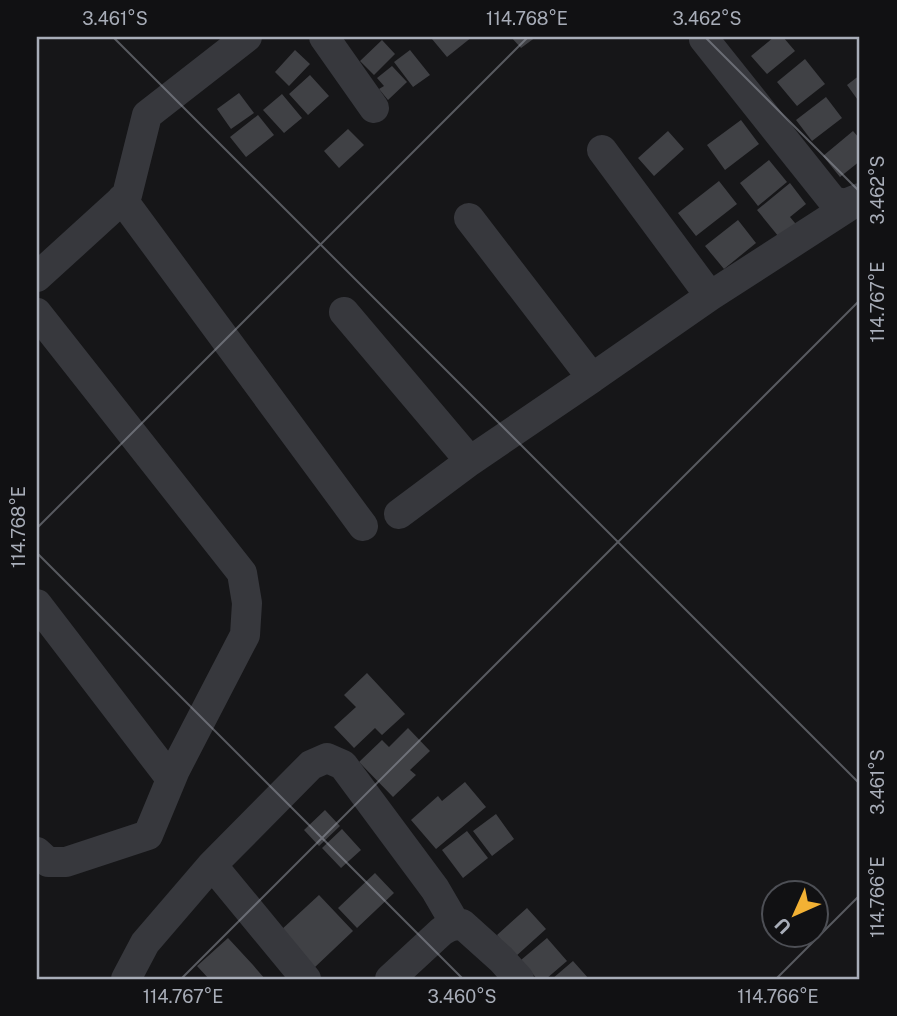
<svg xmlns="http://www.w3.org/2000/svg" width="897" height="1016" font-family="'Public Sans',sans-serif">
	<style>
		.building { fill: #404145 }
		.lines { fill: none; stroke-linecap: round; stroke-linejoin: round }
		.minor { stroke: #37383d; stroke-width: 30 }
		.ticks { fill: none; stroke: #a8adb8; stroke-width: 2; stroke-opacity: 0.45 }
		.neatline { fill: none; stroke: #a8adb8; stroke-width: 2.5 }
		.ticks-label { font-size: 18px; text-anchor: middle; fill: #a8adb8 }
	</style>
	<rect width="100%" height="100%" fill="#161618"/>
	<path class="building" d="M434,37H472L447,57L432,39Z
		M511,37H536L521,48Z
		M774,37H783L795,51L767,74L751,56Z
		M382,40L395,54L374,75L360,61Z
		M295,50L310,64L289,86L275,72Z
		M410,50L430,75L413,87L394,62Z
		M805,59L825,84L797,106L777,82Z
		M392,66L407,82L388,100L379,89L384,86L377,78Z
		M310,75L329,96L308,115L289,94Z
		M860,75V103L847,85Z
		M239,93L254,113L231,129L217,109Z
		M282,94L302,118L284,133L263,110Z
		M826,97L842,118L812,141L796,120Z
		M258,115L274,135L246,157L230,137Z
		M741,120L759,144L725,170L707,145Z
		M348,129L364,145L339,168L324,151Z
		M668,131L684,149L654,176L638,158Z
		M853,131L860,139V161L840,177L823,156Z
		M769,160L787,182L758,206L740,183Z
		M719,181L737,204L696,236L678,213Z
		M790,183L806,204L790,217L800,229L783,242L757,210Z
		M738,220L756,243L724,269L705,246Z
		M367,673L405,714L382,735L375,728L354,748L334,727L356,707L344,695Z
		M408,728L430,751L410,770L416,775L393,797L359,762L382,740L389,747Z
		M465,782L486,807L436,849L411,820L438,796L442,801Z
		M325,810L340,826L319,846L304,830Z
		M496,814L514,839L492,856L473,831Z
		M342,829L361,850L341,868L322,848Z
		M467,831L488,858L463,878L442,850Z
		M375,873L394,893L357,928L338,908Z
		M319,895L353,931L314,968L280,931Z
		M527,908L546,929L515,957L497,935Z
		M228,938L253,965L265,979H209L197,966Z
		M547,938L567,961L546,979H537L521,960Z
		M573,961L589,979H552Z"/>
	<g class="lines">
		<path class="minor" d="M324,37L374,108
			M704,39L833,201L845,204L860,198
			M602,150L710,296L857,201
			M122,199L363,526
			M469,218L592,378L710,296
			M37,277L127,195L147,115L247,37
			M344,312L470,461L592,378
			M37,313L242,573L247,603L245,635L175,770L148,835L66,862H48L37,852
			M399,514L470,461
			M37,604L171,779
			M212,865L306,979
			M126,979L145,943L212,865L311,765L327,758L343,765L435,889L456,925
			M390,979L442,931L449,927L462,924L501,959L519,979"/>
	</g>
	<path class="ticks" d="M113,37L860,784M705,37L860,192M37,528L528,37M37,553L463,979M181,979L860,300M776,979L860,895"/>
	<rect width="897" height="1016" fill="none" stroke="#111113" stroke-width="77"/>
	<g transform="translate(795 914) rotate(225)"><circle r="33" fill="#111113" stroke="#4d4f55" stroke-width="2"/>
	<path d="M0-5L12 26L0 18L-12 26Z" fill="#f2b134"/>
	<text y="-10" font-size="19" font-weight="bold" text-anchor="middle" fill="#a8adb8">U</text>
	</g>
	<rect x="38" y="38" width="820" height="940" class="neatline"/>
	<g class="ticks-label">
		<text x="115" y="25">3.461°S</text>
		<text x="527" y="25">114.768°E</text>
		<text x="707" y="25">3.462°S</text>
		<text transform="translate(878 190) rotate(-90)" y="6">3.462°S</text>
		<text transform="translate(878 302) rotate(-90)" y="6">114.767°E</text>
		<text transform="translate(19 527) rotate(-90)" y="6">114.768°E</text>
		<text transform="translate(878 782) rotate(-90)" y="6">3.461°S</text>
		<text transform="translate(878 897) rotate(-90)" y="6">114.766°E</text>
		<text x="183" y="1003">114.767°E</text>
		<text x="462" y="1003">3.460°S</text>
		<text x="778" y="1003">114.766°E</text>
	</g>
</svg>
